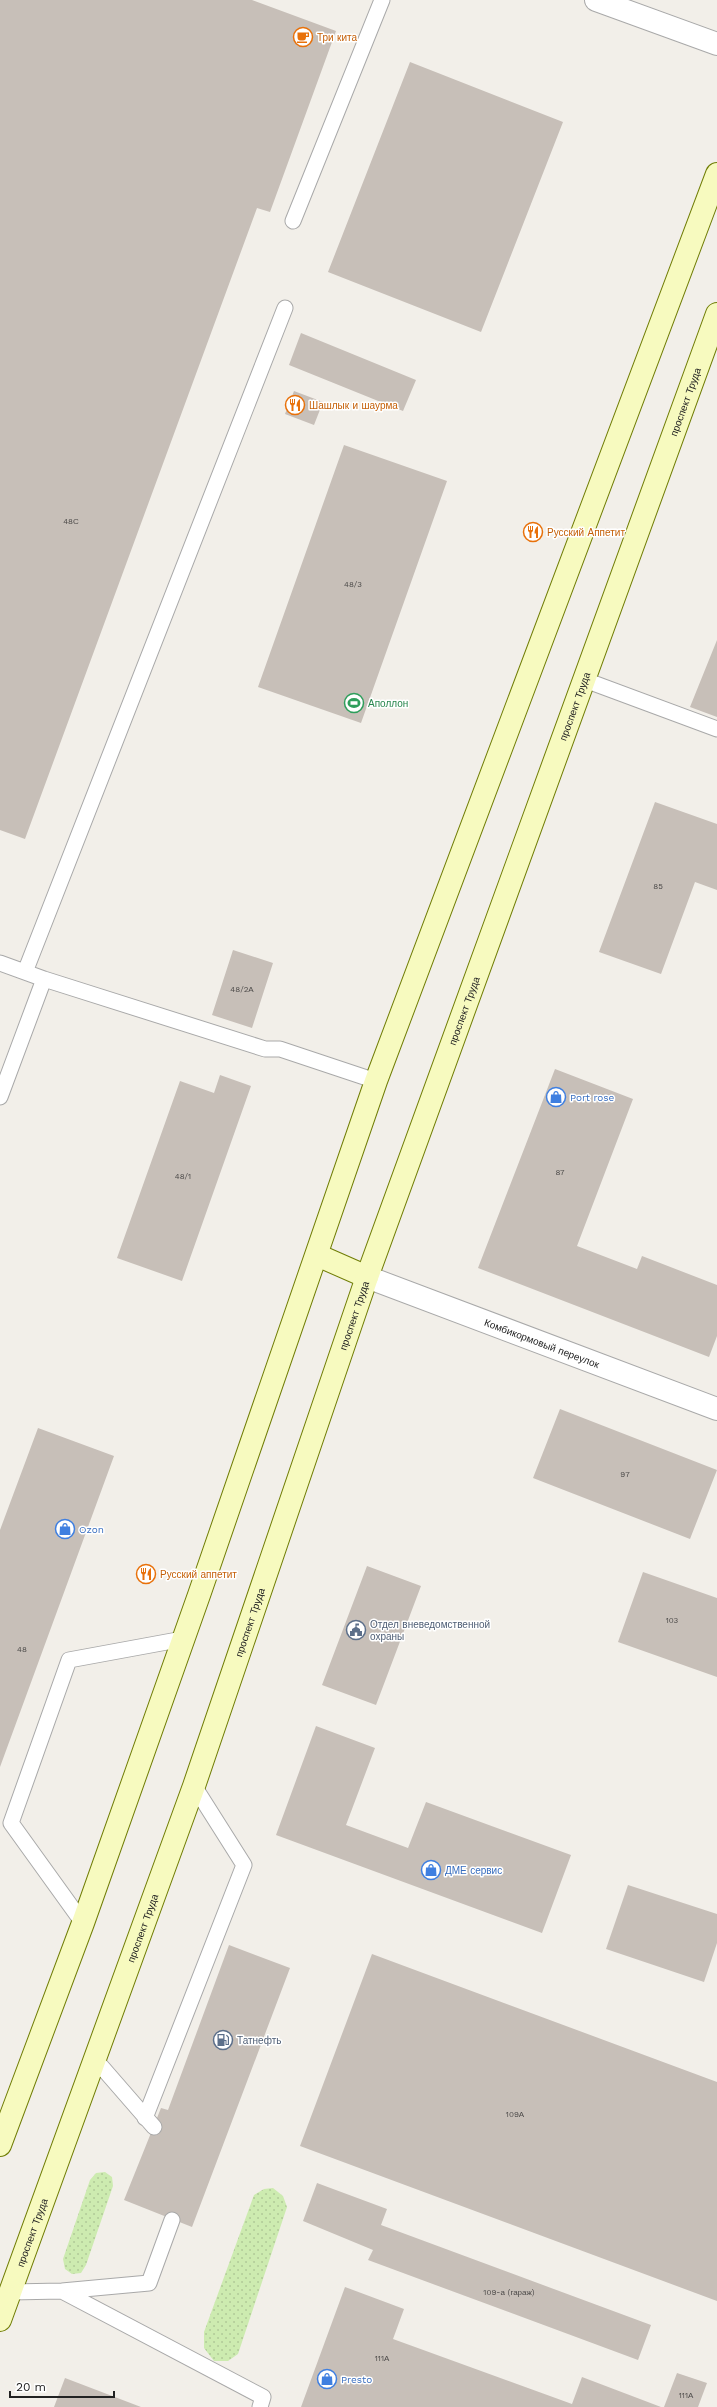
<svg xmlns="http://www.w3.org/2000/svg" width="717" height="2407" font-family="'Work Sans',sans-serif">
	<style>
		.grass { fill: url(#grass-dots) }
		.building { fill: #c7bfb8 }
		.lines { fill: none; stroke-linecap: round; stroke-linejoin: round }
		.service-casing { stroke: #a9a9a9; stroke-width: 17 }
		.minor-casing { stroke: #a9a9a9; stroke-width: 24 }
		.secondary-casing { stroke: #707d05; stroke-width: 24 }
		.service { stroke: #fff; stroke-width: 15 }
		.minor { stroke: #fff; stroke-width: 22 }
		.secondary { stroke: #f7fabf; stroke-width: 22 }
		.labels { text-anchor: middle; dominant-baseline: central; stroke-width: 3; stroke-linejoin: round; paint-order: stroke }
		.number-label { font-size: 8px; fill: #4b4948 }
		.food-label { font-size: 10px; fill: #c56008; stroke: #fff; text-anchor: start }
		.street-label { font-size: 10px; fill: #222; stroke: #fff }
		.leisure-label { font-size: 10px; fill: #27864d; stroke: #fff; text-anchor: start }
		.shop-label { font-size: 10px; fill: #366cbe; stroke: #fff; text-anchor: start }
		.service-label { font-size: 10px; fill: #4e5e75; stroke: #fff; text-anchor: start }
	</style>
	<defs>
		<pattern id="grass-dots" width="8" height="8" patternUnits="userSpaceOnUse"><rect width="8" height="8" fill="#cdebb0"/><path d="M2 2h.1M6 6h.1" fill="none" stroke="#b0c997" stroke-width="1.8" stroke-linecap="round"/></pattern>
	</defs>
	<rect width="100%" height="100%" fill="#f2efe9"/>
	<path class="grass" d="M105,2172L112,2177L113,2186L86,2265L81,2273L72,2274L65,2269L63,2259L90,2180L96,2173Z
		M273,2188L283,2196L287,2207L238,2354L228,2361H214L204,2348V2332L254,2195L264,2189Z"/>
	<path class="building" d="M0,0H252L336,31L270,212L257,208L25,839L0,830Z
		M410,62L563,122L481,332L328,272Z
		M301,333L416,380L403,411L289,365Z
		M294,391L323,402L314,425L285,414Z
		M344,445L447,481L361,723L258,687Z
		M717,640V717L690,707Z
		M655,802L717,824V890L695,882L661,974L599,952Z
		M233,950L273,963L252,1028L212,1015Z
		M555,1069L633,1099L577,1246L637,1269L642,1256L717,1285V1336L709,1357L478,1268Z
		M220,1075L251,1086L182,1281L117,1258L180,1081L214,1093Z
		M560,1409L717,1470L690,1539L533,1478Z
		M38,1428L114,1456L0,1767V1530Z
		M367,1566L421,1586L376,1705L322,1685Z
		M643,1572L717,1598V1677L618,1642Z
		M316,1726L375,1748L346,1825L408,1848L426,1802L571,1855L542,1933L276,1835Z
		M628,1885L717,1914V1943L704,1982L606,1949Z
		M229,1945L290,1968L192,2227L124,2200L161,2108L168,2110Z
		M372,1954L717,2082V2301L300,2146Z
		M317,2183L387,2209L381,2225L651,2325L638,2360L368,2260L373,2250L303,2221Z
		M345,2287L404,2309L393,2339L572,2404L582,2377L661,2407H301Z
		M677,2373L707,2383L698,2407H664Z
		M65,2378L141,2407H54Z"/>
	<g class="lines">
		<defs>
			<path id="service" d="M293,221L382,0
				M585,680L717,729
				M0,963L44,979L265,1049H280L376,1081
				M25,972L285,308
				M0,1097L44,979
				M83,1923L11,1823L69,1660L183,1639
				M94,2058L154,2127
				M145,2118L244,1865L194,1786
				M62,2291L263,2397L260,2407
				M11,2292L62,2291L149,2283L172,2220"/>
			<g id="minor">
				<path d="M596,0L717,44"/>
				<path id="s1" d="M367,1277L717,1409"/>
			</g>
			<g id="secondary">
				<path d="M317,1255L367,1277"/>
				<path d="M0,2145L83,1923L199,1595L376,1081L717,174"/>
				<path id="s2" d="M0,2320L194,1786L367,1277L717,314"/>
			</g>
		</defs>
		<use href="#service" class="service-casing"/>
		<use href="#minor" class="minor-casing"/>
		<use href="#secondary" class="secondary-casing"/>
		<use href="#service" class="service"/>
		<use href="#minor" class="minor"/>
		<use href="#secondary" class="secondary"/>
	</g>
	<defs>
		<symbol id="cafe-ring" viewBox="-11 -11 22 22"><circle r="9.5" fill="#fff" stroke="#e8710a" stroke-width="1.5"/><path d="M-5.5-4.5H6V0H3Q3 3.5 0 3.5H-2.5Q-5.5 3.5-5.5 0ZM3-3.2v2h1.7v-2ZM-6 4.5H4V6H-6Z" fill="#e8710a"/></symbol>
		<symbol id="restaurant-ring" viewBox="-11 -11 22 22"><circle r="9.5" fill="#fff" stroke="#e8710a" stroke-width="1.5"/><path d="M-5-6h1v4h1v-4h1v4h1v-4h1v5L-1.5 .5V6h-2V.5L-5-1ZM5-6V6H3V1.5H1.5Q1.5-4 5-6Z" fill="#e8710a"/></symbol>
		<symbol id="stadium-ring" viewBox="-11 -11 22 22"><circle r="9.5" fill="#fff" stroke="#2e9e5b" stroke-width="1.5"/><path d="M0-5a6.5 5 0 1 0 0 10a6.5 5 0 1 0 0-10ZM-3.5-1.8h7v3.6h-7Z" fill="#2e9e5b"/></symbol>
		<symbol id="shop-ring" viewBox="-11 -11 22 22"><circle r="9.5" fill="#fff" stroke="#3f7fe0" stroke-width="1.5"/><path d="M-5-2.5h2.3a2.7 3.5 0 0 1 5.4 0H5L5.5 6h-11ZM-1.5-2.5h3a1.5 2.3 0 0 0-3 0Z" fill="#3f7fe0"/></symbol>
		<symbol id="civic-ring" viewBox="-11 -11 22 22"><circle r="9.5" fill="#fff" stroke="#5c6f8a" stroke-width="1.5"/><path d="M-.6-6.5H3V-4.5H.6V-3L4-1V1h2V6H-6V1h2V-1L-.6-3ZM-1.2 2.5V6h2.4V2.5Z" fill="#5c6f8a"/></symbol>
		<symbol id="fuel-ring" viewBox="-11 -11 22 22"><circle r="9.5" fill="#fff" stroke="#5c6f8a" stroke-width="1.5"/><path d="M-5.5-6h7V0h2V4h1.3V-2.5L3-4.5l.8-.8L6-3V5H2.5V1h-1V6h-7ZM-4.2-4.7v3.2H.2V-4.7Z" fill="#5c6f8a"/></symbol>
	</defs>
	<g fill-rule="evenodd">
		<use href="#cafe-ring" x="292" y="26" width="22" height="22"/>
		<use href="#restaurant-ring" x="284" y="394" width="22" height="22"/>
		<use href="#restaurant-ring" x="522" y="521" width="22" height="22"/>
		<use href="#stadium-ring" x="343" y="692" width="22" height="22"/>
		<use href="#shop-ring" x="545" y="1086" width="22" height="22"/>
		<use href="#shop-ring" x="54" y="1518" width="22" height="22"/>
		<use href="#restaurant-ring" x="135" y="1563" width="22" height="22"/>
		<use href="#civic-ring" x="345" y="1619" width="22" height="22"/>
		<use href="#shop-ring" x="420" y="1859" width="22" height="22"/>
		<use href="#fuel-ring" x="212" y="2029" width="22" height="22"/>
		<use href="#shop-ring" x="316" y="2368" width="22" height="22"/>
	</g>
	<g class="labels">
		<g class="number-label">
			<text x="71" y="521">48С</text>
			<text x="353" y="584">48/3</text>
			<text x="658" y="886">85</text>
			<text x="242" y="989">48/2А</text>
			<text x="560" y="1172">87</text>
			<text x="183" y="1176">48/1</text>
			<text x="625" y="1474">97</text>
			<text x="672" y="1620">103</text>
			<text x="22" y="1649">48</text>
			<text x="515" y="2114">109А</text>
			<text x="509" y="2292">109-а (гараж)</text>
			<text x="382" y="2358">111А</text>
			<text x="686" y="2395">111А</text>
		</g>
		<g class="food-label">
			<text x="317" y="37">Три кита</text>
			<text x="309" y="405">Шашлык и шаурма</text>
			<text x="547" y="532">Русский Аппетит</text>
			<text x="160" y="1574">Русский аппетит</text>
		</g>
		<g class="street-label">
			<text stroke="none"><textPath href="#s2" startOffset="2037">проспект Труда</textPath></text>
			<text stroke="none"><textPath href="#s2" startOffset="1713">проспект Труда</textPath></text>
			<text stroke="none"><textPath href="#s2" startOffset="1389">проспект Труда</textPath></text>
			<text stroke="none"><textPath href="#s2" startOffset="1065">проспект Труда</textPath></text>
			<text stroke="none"><textPath href="#s1" startOffset="187">Комбикормовый переулок</textPath></text>
			<text stroke="none"><textPath href="#s2" startOffset="741">проспект Труда</textPath></text>
			<text stroke="none"><textPath href="#s2" startOffset="417">проспект Труда</textPath></text>
			<text stroke="none"><textPath href="#s2" startOffset="93">проспект Труда</textPath></text>
		</g>
		<g class="leisure-label">
			<text x="368" y="703">Аполлон</text>
		</g>
		<g class="shop-label">
			<text x="570" y="1097">Port rose</text>
			<text x="79" y="1529">Ozon</text>
			<text x="445" y="1870">ДМЕ сервис</text>
			<text x="341" y="2379">Presto</text>
		</g>
		<g class="service-label">
			<text x="370" y="1624">Отдел вневедомственной<tspan x="370" dy="12">охраны</tspan></text>
			<text x="237" y="2040">Татнефть</text>
		</g>
	</g>
	<path d="M10 2391v6h104v-6" fill="none" stroke="#222222" stroke-width="2"/>
	<text x="16" y="2391" font-size="12" fill="#222222" stroke="#ffffff" stroke-width="3" paint-order="stroke">20 m</text>
</svg>
